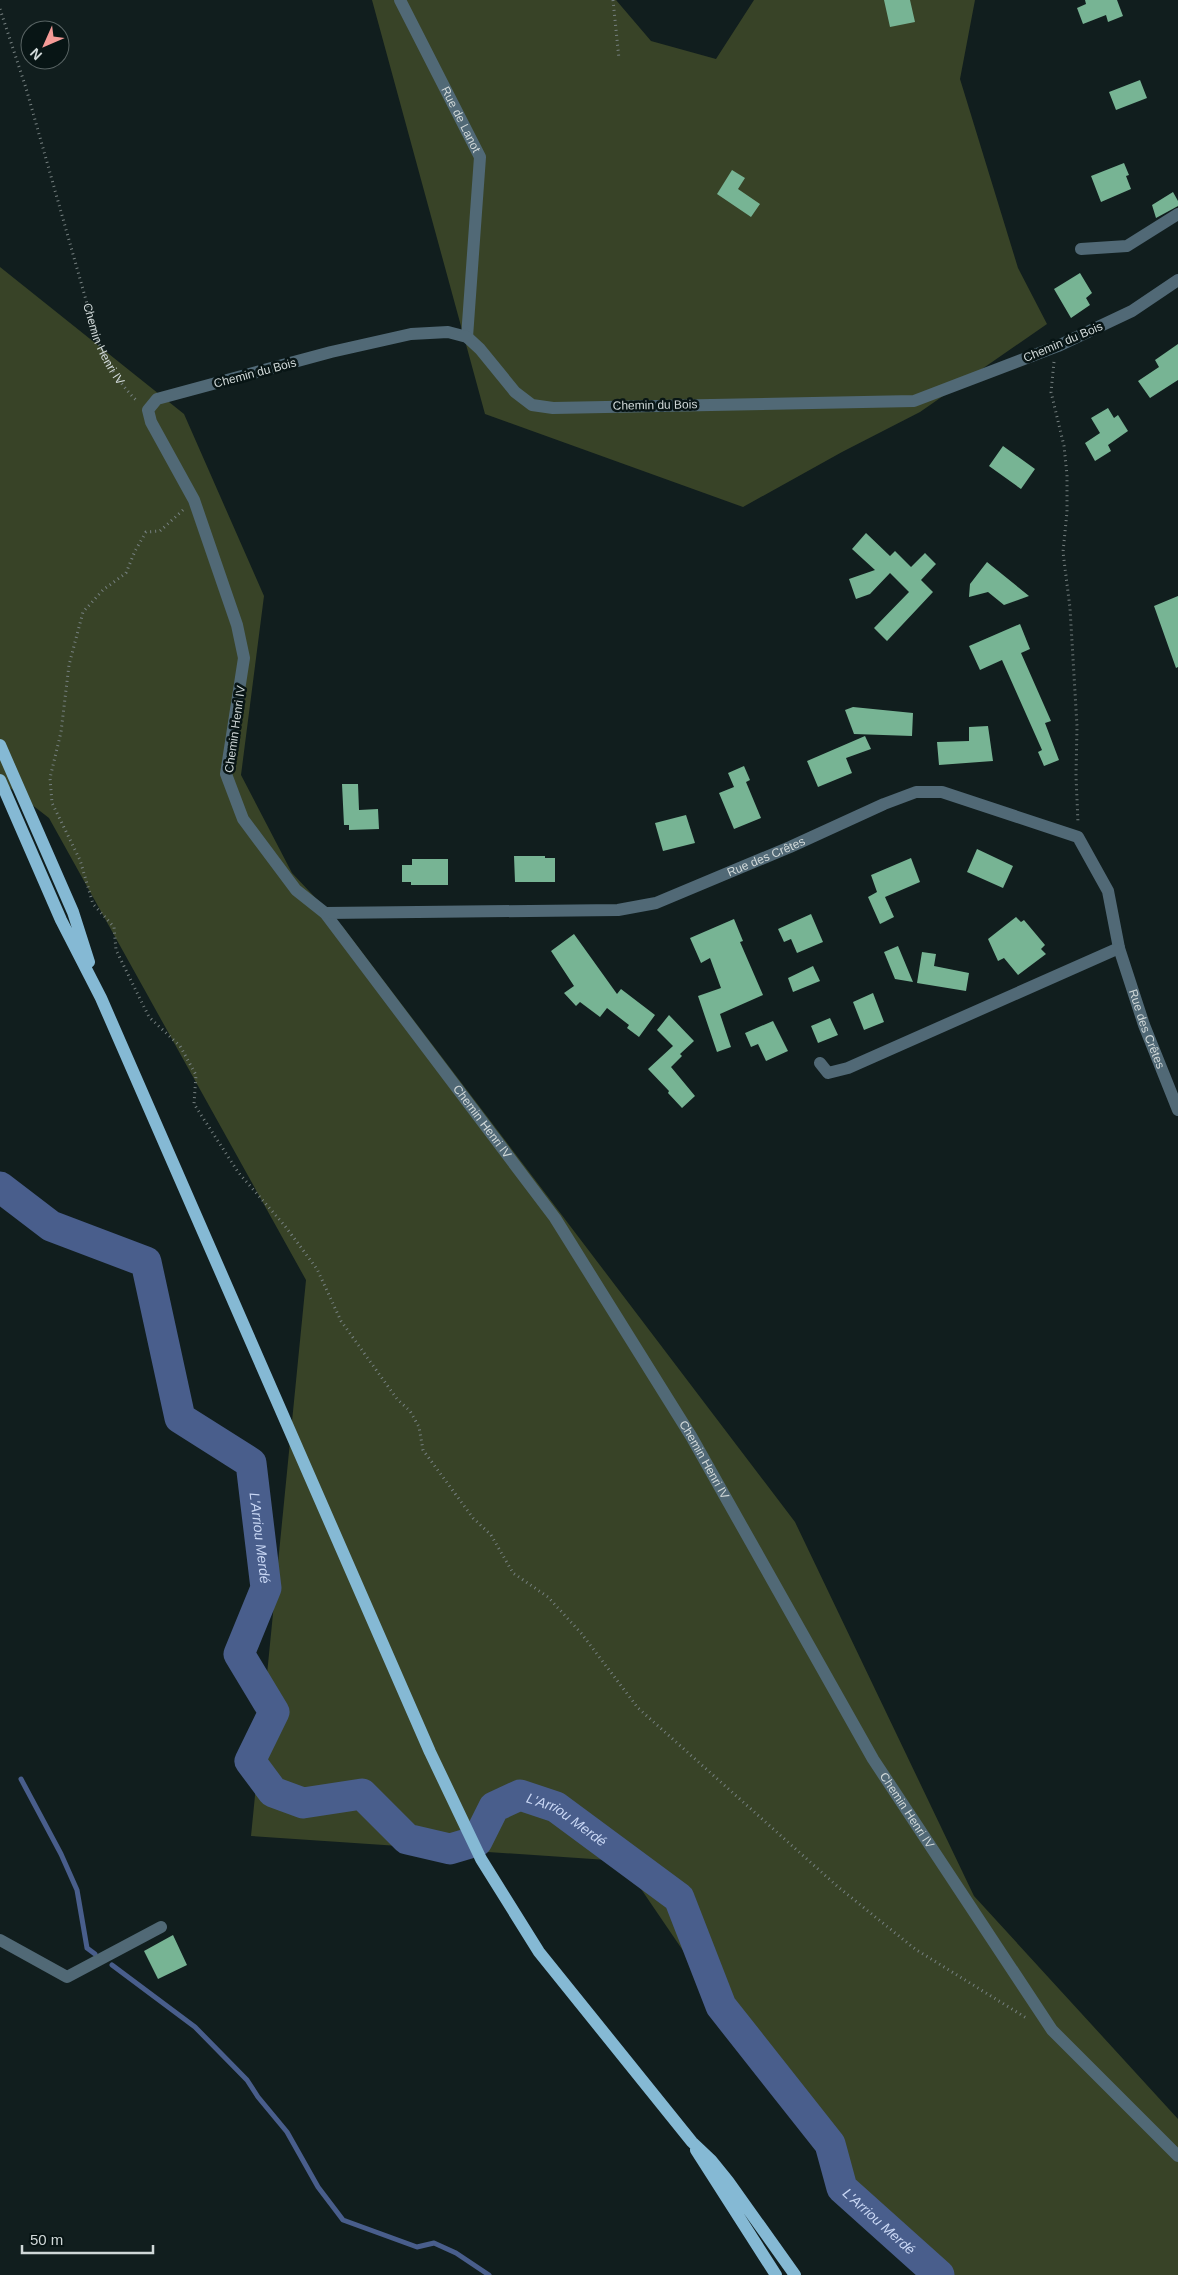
<svg xmlns="http://www.w3.org/2000/svg" width="1178" height="2275" font-family="Helvetica,sans-serif">
	<style>
		.green { fill: #384327 }
		.lines { fill: none; stroke-linecap: round; stroke-linejoin: round }
		.stream { stroke: #495e8c; stroke-width: 5 }
		.river { stroke: #495e8c; stroke-width: 31 }
		.building { fill: #77b494 }
		.path { stroke: #768080; stroke-width: 3; stroke-dasharray: 1 4; stroke-linecap: butt }
		.minor { stroke: #516976; stroke-width: 12 }
		.major { stroke: #85b9d4; stroke-width: 12 }
		.labels { text-anchor: middle; dominant-baseline: central; stroke-width: 5; stroke-linejoin: round; paint-order: stroke }
		.street-label { font-size: 12px; fill: #d0d8d8; stroke: #081515 }
		.water-label { font-size: 14px; font-style: italic; fill: #c9d7f4; stroke: #081515 }
	</style>
	<rect width="100%" height="100%" fill="#111e1e"/>
	<path class="green" d="M372,0H616L651,41L716,59L754,0H975L960,79L1018,268L1047,324L920,412L842,452L743,507L485,414Z
		M0,267L184,414L264,596L241,775L292,873L343,927L795,1522L974,1896L1178,2119V2275H925L799,2121L622,1861L251,1836L306,1280L49,818L0,780Z"/>
	<g class="lines">
		<path class="stream" d="M21,1779L61,1854L77,1890L87,1948L95,1954
			M112,1965L195,2027L247,2080L258,2097L287,2132L318,2187L343,2220L417,2247L434,2243L456,2253L489,2275"/>
		<path class="river" id="s1" d="M0,1187L51,1226L146,1262L180,1418L251,1463L266,1588L239,1654L274,1712L250,1761L273,1792L303,1803L362,1794L407,1839L450,1849L477,1841L494,1807L520,1795L556,1807L679,1898L721,2006L830,2144L842,2188L939,2275"/>
	</g>
	<path class="building" d="M884,0H910L915,22L890,27Z
		M1085,0H1117L1123,16L1108,22L1106,15L1083,24L1077,8L1086,4Z
		M1140,80L1147,98L1116,110L1109,92Z
		M1124,163L1129,175L1126,176L1131,189L1101,202L1091,176Z
		M732,170L745,178L738,189L760,204L751,217L717,194Z
		M1173,192L1178,201V206L1156,218L1152,205Z
		M1080,273L1092,293L1086,298L1090,305L1071,318L1054,289Z
		M1178,344V380L1150,398L1138,381L1159,367L1155,360Z
		M1108,408L1114,418L1118,415L1128,431L1108,445L1111,451L1095,461L1085,443L1100,433L1091,418Z
		M1003,446L1035,469L1021,489L989,466Z
		M866,533L890,556L895,551L911,567L925,553L936,564L921,580L933,592L887,641L874,628L909,592L890,573L870,594L856,599L849,579L875,570L852,549Z
		M987,562L1029,596L1004,605L988,592L969,597L970,584Z
		M1178,596V667L1176,668L1154,606Z
		M1020,624L1030,649L1021,653L1051,721L1045,723L1059,760L1044,766L1038,752L1042,750L1002,660L980,670L969,646Z
		M853,707L913,713L912,736L854,734L845,710Z
		M988,726L993,761L939,765L937,742L969,741V727Z
		M865,736L871,749L846,758L852,773L818,787L807,761Z
		M744,766L750,780L746,782L761,818L734,829L719,793L734,787L728,773Z
		M342,784H358L359,810L378,809L379,829L349,830V825H344Z
		M686,815L695,843L663,851L655,823Z
		M977,849L1013,866L1003,888L967,872Z
		M514,856H545V858H555V882H515Z
		M911,858L920,882L885,897L894,917L880,924L868,897L877,892L871,875Z
		M412,859H448V885H411V882H402V865H412Z
		M811,914L823,942L797,953L791,939L784,942L778,929Z
		M1016,917L1021,922L1024,920L1045,945L1041,949L1046,954L1018,975L1004,958L998,961L988,939Z
		M734,919L743,941L740,942L763,995L720,1014L731,1047L717,1052L698,996L721,988L710,958L701,963L690,938Z
		M574,934L617,994L621,989L655,1015L639,1037L627,1028L629,1025L607,1008L600,1017L580,1002L576,1006L564,993L574,986L551,951Z
		M898,946L913,982L895,979L884,952Z
		M922,952L936,954L934,966L969,973L966,991L917,983Z
		M813,966L820,981L793,992L788,978Z
		M873,993L884,1022L864,1030L853,1002Z
		M669,1015L694,1041L680,1054L682,1056L671,1067L695,1096L682,1108L668,1093L669,1091L648,1069L673,1046L657,1030Z
		M830,1018L838,1035L818,1043L811,1026Z
		M773,1021L788,1051L766,1061L758,1044L751,1047L745,1033Z
		M173,1935L187,1965L158,1979L144,1951Z"/>
	<g class="lines">
		<g class="path">
			<path d="M613,0L619,59"/>
			<path id="s2" d="M0,9L26,88L97,339C107,362 119,384 138,402"/>
			<path d="M1054,362L1051,392L1064,446L1067,475V512L1063,552L1070,608L1077,726L1076,776L1078,823"/>
			<path d="M183,510L160,531L146,532L135,551L126,573L103,590L83,612L69,665L61,732L50,778L52,803L80,860L93,904L114,927L116,950L149,1017L180,1046L196,1075L194,1104L238,1172L285,1226L317,1269L341,1321L397,1399L410,1411L419,1427L423,1450L473,1518L491,1535L513,1573L548,1597L581,1633L638,1708L837,1886L915,1949L1028,2019"/>
		</g>
		<g class="minor">
			<path id="s3" d="M400,0L480,157L467,337"/>
			<path d="M1081,249L1127,246L1178,214"/>
			<path id="s4" d="M1178,280L1132,311L1058,346L914,401L553,408L532,405L515,392L480,349L467,337L448,332L411,334L331,352L157,399L148,410L151,422L194,500L237,625L244,658L226,774L243,819L296,890L325,913L555,1218L691,1436L873,1759L1052,2030L1178,2156"/>
			<path id="s5" d="M325,913L618,910L656,903L790,847L884,804L916,792H942L1078,837L1108,891L1119,948L1144,1025L1178,1110"/>
			<path d="M820,1063L828,1073L848,1068L1119,948"/>
			<path d="M0,1940L67,1977L161,1927"/>
		</g>
		<path class="major" d="M0,745L73,912L89,962
			M0,780L61,920L101,998L430,1752L481,1859L539,1952L692,2142L711,2160L728,2181L795,2275
			M696,2150L776,2275"/>
	</g>
	<g class="labels">
		<g class="street-label">
			<text stroke="none"><textPath href="#s3" startOffset="134">Rue de Lanot</textPath></text>
			<text transform="translate(1063 342) rotate(-23)">Chemin du Bois</text>
			<text stroke="none"><textPath href="#s2" startOffset="351">Chemin Henri IV</textPath></text>
			<text transform="translate(255 373) rotate(-15)">Chemin du Bois</text>
			<text transform="translate(655 405) rotate(-1)">Chemin du Bois</text>
			<text transform="translate(235 729) rotate(-82)">Chemin Henri IV</text>
			<text stroke="none"><textPath href="#s5" startOffset="451">Rue des Crêtes</textPath></text>
			<text stroke="none"><textPath href="#s5" startOffset="989">Rue des Crêtes</textPath></text>
			<text stroke="none"><textPath href="#s4" startOffset="1921">Chemin Henri IV</textPath></text>
			<text stroke="none"><textPath href="#s4" startOffset="2326">Chemin Henri IV</textPath></text>
			<text stroke="none"><textPath href="#s4" startOffset="2731">Chemin Henri IV</textPath></text>
		</g>
		<g class="water-label">
			<text stroke="none"><textPath href="#s1" startOffset="485">L'Arriou Merdé</textPath></text>
			<text stroke="none"><textPath href="#s1" startOffset="1115">L'Arriou Merdé</textPath></text>
			<text stroke="none"><textPath href="#s1" startOffset="1640">L'Arriou Merdé</textPath></text>
		</g>
	</g>
	<g transform="translate(45 45) rotate(225)"><circle r="24" fill="#081515" stroke="#586363"/>
	<path d="M0-4L9 19L0 12L-9 19Z" fill="#f59b97"/>
	<text y="-8" font-size="14" font-weight="bold" text-anchor="middle" fill="#d0d8d8">N</text>
	</g>
	<path d="M22 2245v8h131v-8" fill="none" stroke="#d0d8d8" stroke-width="2.5"/>
	<text x="30" y="2245" font-size="15" fill="#d0d8d8" stroke="#081515" stroke-width="4" paint-order="stroke">50 m</text>
</svg>
